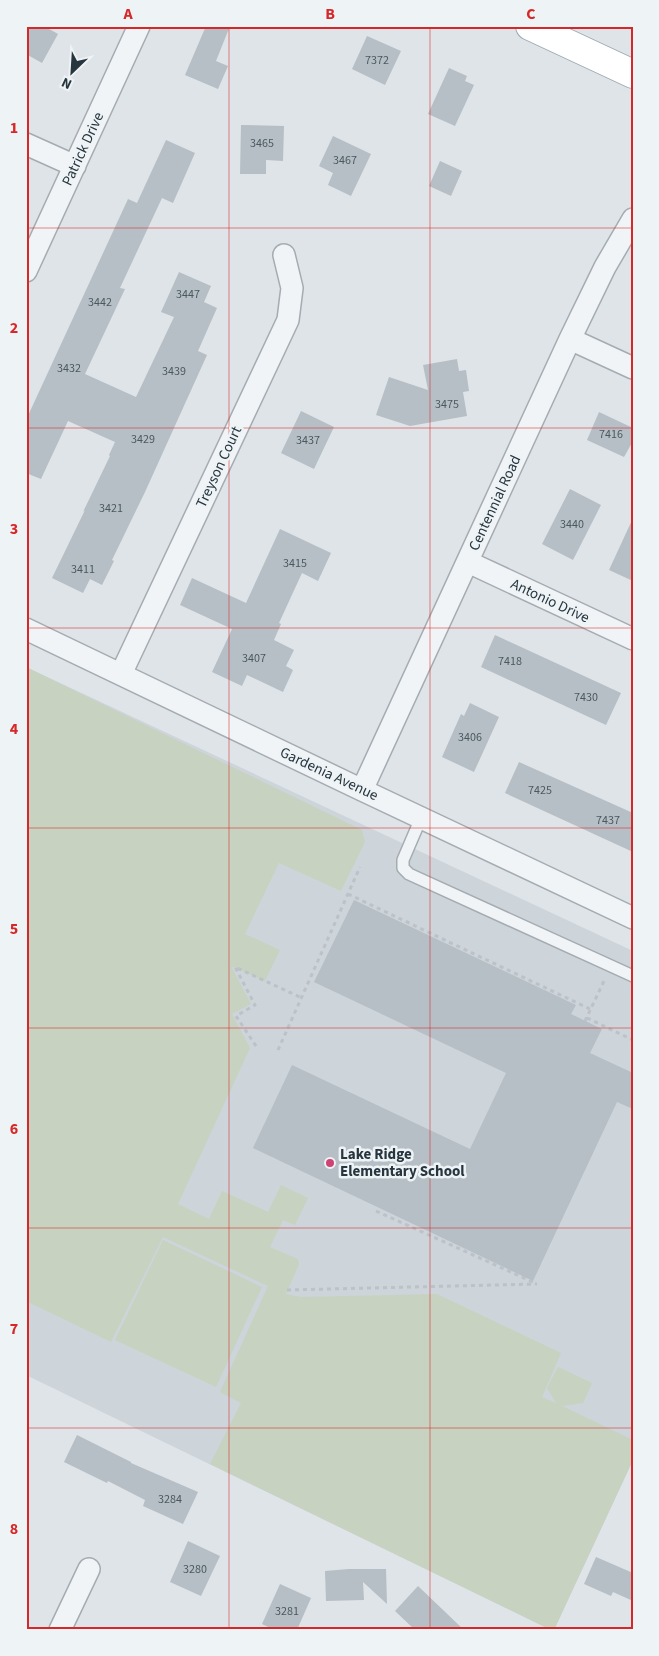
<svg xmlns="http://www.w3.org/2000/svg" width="659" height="1656" font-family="'Source Sans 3',sans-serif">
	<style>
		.built { fill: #cdd4da }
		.green { fill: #c8d2c0 }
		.building { fill: #b6bfc5 }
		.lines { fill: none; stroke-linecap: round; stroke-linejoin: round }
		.service-casing { stroke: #a4acb2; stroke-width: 14 }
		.minor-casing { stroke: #a4acb2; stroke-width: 24 }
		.primary-casing { stroke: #9eabb4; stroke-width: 30 }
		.path { stroke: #bcc2c7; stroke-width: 3; stroke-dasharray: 4 4; stroke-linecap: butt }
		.service { stroke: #f1f4f7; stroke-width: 11 }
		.minor { stroke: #f1f4f7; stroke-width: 21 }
		.primary { stroke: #fff; stroke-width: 28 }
		.grid { fill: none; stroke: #d62828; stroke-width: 1; stroke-opacity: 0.55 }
		.poi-dot { fill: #cf4274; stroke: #eef3f6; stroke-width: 2 }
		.labels { text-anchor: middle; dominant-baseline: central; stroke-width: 5; stroke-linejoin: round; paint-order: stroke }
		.number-label { font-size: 12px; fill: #4b5860 }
		.street-label { font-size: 15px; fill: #27353f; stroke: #eef3f6 }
		.poi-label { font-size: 15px; font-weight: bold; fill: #27353f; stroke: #eef3f6; text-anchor: start }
		.neatline { fill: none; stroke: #d62828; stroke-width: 2 }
		.grid-label { font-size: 16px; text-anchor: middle; font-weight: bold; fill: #d62828 }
	</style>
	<rect width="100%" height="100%" fill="#dfe4e8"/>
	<path class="built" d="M26,667L633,951V1460L554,1630H551L26,1375Z"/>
	<path class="green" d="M26,667L362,830L365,842L341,891L279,863L245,934L280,950L265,981L231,966L251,1004L232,1014L250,1048L178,1204L209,1219L222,1191L268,1212L281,1185L308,1198L295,1225L283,1220L270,1247L298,1259L299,1264L286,1294L301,1297L437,1294L561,1353L542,1397L556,1403L547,1388L558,1367L592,1383L583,1403L563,1406L558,1404L633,1440V1460L554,1630H551L210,1464L241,1403L220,1392L268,1286L163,1237L111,1342L26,1301Z
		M163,1240L262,1287L216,1387L115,1340Z"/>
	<path class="building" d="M26,26H44L58,34L42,63L26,54Z
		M206,26H230L216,61L228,66L218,89L185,75Z
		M367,36L401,51L385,85L352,69Z
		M449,68L467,76L465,81L474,85L455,126L428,114Z
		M241,125L284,126L283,161L266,160V174H240Z
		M333,136L371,154L351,196L328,185L333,173L319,166Z
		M166,140L195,153L173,203L162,198L120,288L125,289L85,374L136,397L174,317L161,312L179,272L211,286L204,302L217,308L198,351L207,355L145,492L112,560L114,561L102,585L90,579L83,593L52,578L85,510L83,512L110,456L109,455L115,442L68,421L41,479L26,473V420L128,199L137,203Z
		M440,161L462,171L451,196L429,186Z
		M457,359L459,371L466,370L469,391L463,392L467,416L410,426L376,415L389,377L428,390L423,365Z
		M301,411L334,427L314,469L281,453Z
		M599,412L633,428V441L624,457L587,440Z
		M570,489L601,505L573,560L542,544Z
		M633,518V581L609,570Z
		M280,529L331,553L318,581L302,573L279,623L281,624L274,640L294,650L286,666L293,670L283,692L247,675L242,686L212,672L232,629L180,605L192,578L246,603Z
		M495,635L621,693L606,725L481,667Z
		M470,703L499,717L474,772L442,757L461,714L464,716Z
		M519,762L633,813V852L505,793Z
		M354,900L576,1005L571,1014L602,1029L590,1053L633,1073V1109L617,1102L533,1281L253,1148L292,1065L470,1149L506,1073L314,982Z
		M77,1435L131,1462V1463L198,1492L183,1524L143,1506L145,1500L108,1481L107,1483L64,1462Z
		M188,1541L220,1556L201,1596L170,1582Z
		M596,1557L633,1573V1601L613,1592L611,1596L584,1584Z
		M349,1569H386L387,1604L363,1582L364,1600L326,1601L325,1571Z
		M280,1584L311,1598L297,1630H274L262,1624Z
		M418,1586L464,1630H415L395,1611Z"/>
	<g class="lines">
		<defs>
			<path id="service" d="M421,818L403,860V868L409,874L633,976"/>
			<path id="minor" d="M26,144L75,166
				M26,271L139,26
				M570,339L633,368
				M468,562L633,639
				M26,629L362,790L633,918
				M121,674L288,320L292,288L284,255
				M362,790L570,339L605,267L633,219
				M60,1630L89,1569"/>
			<path id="primary" d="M530,26L633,74"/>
		</defs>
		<use href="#service" class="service-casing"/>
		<use href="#minor" class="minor-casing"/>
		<use href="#primary" class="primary-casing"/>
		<path class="path" d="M348,894L590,1009
			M587,1018L633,1040
			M585,1021L604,981
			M256,1046L236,1016L255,1005L235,967L302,998
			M278,1050L360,867
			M376,1211L535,1283
			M287,1290L537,1284"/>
		<use href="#service" class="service"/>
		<use href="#minor" class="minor"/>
		<use href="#primary" class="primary"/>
	</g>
	<path class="grid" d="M229,26V1630M430,26V1630M26,228H633M26,428H633M26,628H633M26,828H633M26,1028H633M26,1228H633M26,1428H633"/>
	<circle class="poi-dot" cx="330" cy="1163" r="5"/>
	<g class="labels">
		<g class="number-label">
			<text x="377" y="60">7372</text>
			<text x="262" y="143">3465</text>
			<text x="345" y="160">3467</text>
			<text x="188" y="294">3447</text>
			<text x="100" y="302">3442</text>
			<text x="69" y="368">3432</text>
			<text x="174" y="371">3439</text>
			<text x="447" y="404">3475</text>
			<text x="611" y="434">7416</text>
			<text x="143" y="439">3429</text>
			<text x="308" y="440">3437</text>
			<text x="111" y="508">3421</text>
			<text x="572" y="524">3440</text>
			<text x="295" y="563">3415</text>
			<text x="83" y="569">3411</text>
			<text x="254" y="658">3407</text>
			<text x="510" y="661">7418</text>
			<text x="586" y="697">7430</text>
			<text x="470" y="737">3406</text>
			<text x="540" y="790">7425</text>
			<text x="608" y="820">7437</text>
			<text x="170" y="1499">3284</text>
			<text x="195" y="1569">3280</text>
			<text x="287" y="1611">3281</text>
		</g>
		<g class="street-label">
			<text transform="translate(83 149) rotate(-65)">Patrick Drive</text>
			<text transform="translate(219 467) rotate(-65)">Treyson Court</text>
			<text transform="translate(495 503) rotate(-65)">Centennial Road</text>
			<text transform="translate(550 601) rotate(25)">Antonio Drive</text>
			<text transform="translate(329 774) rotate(25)">Gardenia Avenue</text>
		</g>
		<g class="poi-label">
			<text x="340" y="1154">Lake Ridge<tspan x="340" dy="17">Elementary School</tspan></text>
		</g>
	</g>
	<rect width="659" height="1656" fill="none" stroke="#eef3f6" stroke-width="55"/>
	<g transform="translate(72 72) rotate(205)" stroke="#eef3f6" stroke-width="4" paint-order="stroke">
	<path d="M0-4L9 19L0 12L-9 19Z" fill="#27353f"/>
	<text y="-8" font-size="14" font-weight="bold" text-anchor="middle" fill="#27353f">N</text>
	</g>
	<rect x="28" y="28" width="604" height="1600" class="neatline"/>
	<g class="grid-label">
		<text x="128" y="19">A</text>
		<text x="330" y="19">B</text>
		<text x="531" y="19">C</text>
		<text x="14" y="133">1</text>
		<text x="14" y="333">2</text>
		<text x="14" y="534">3</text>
		<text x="14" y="734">4</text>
		<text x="14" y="934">5</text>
		<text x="14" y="1134">6</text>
		<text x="14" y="1334">7</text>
		<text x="14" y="1534">8</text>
	</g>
</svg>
